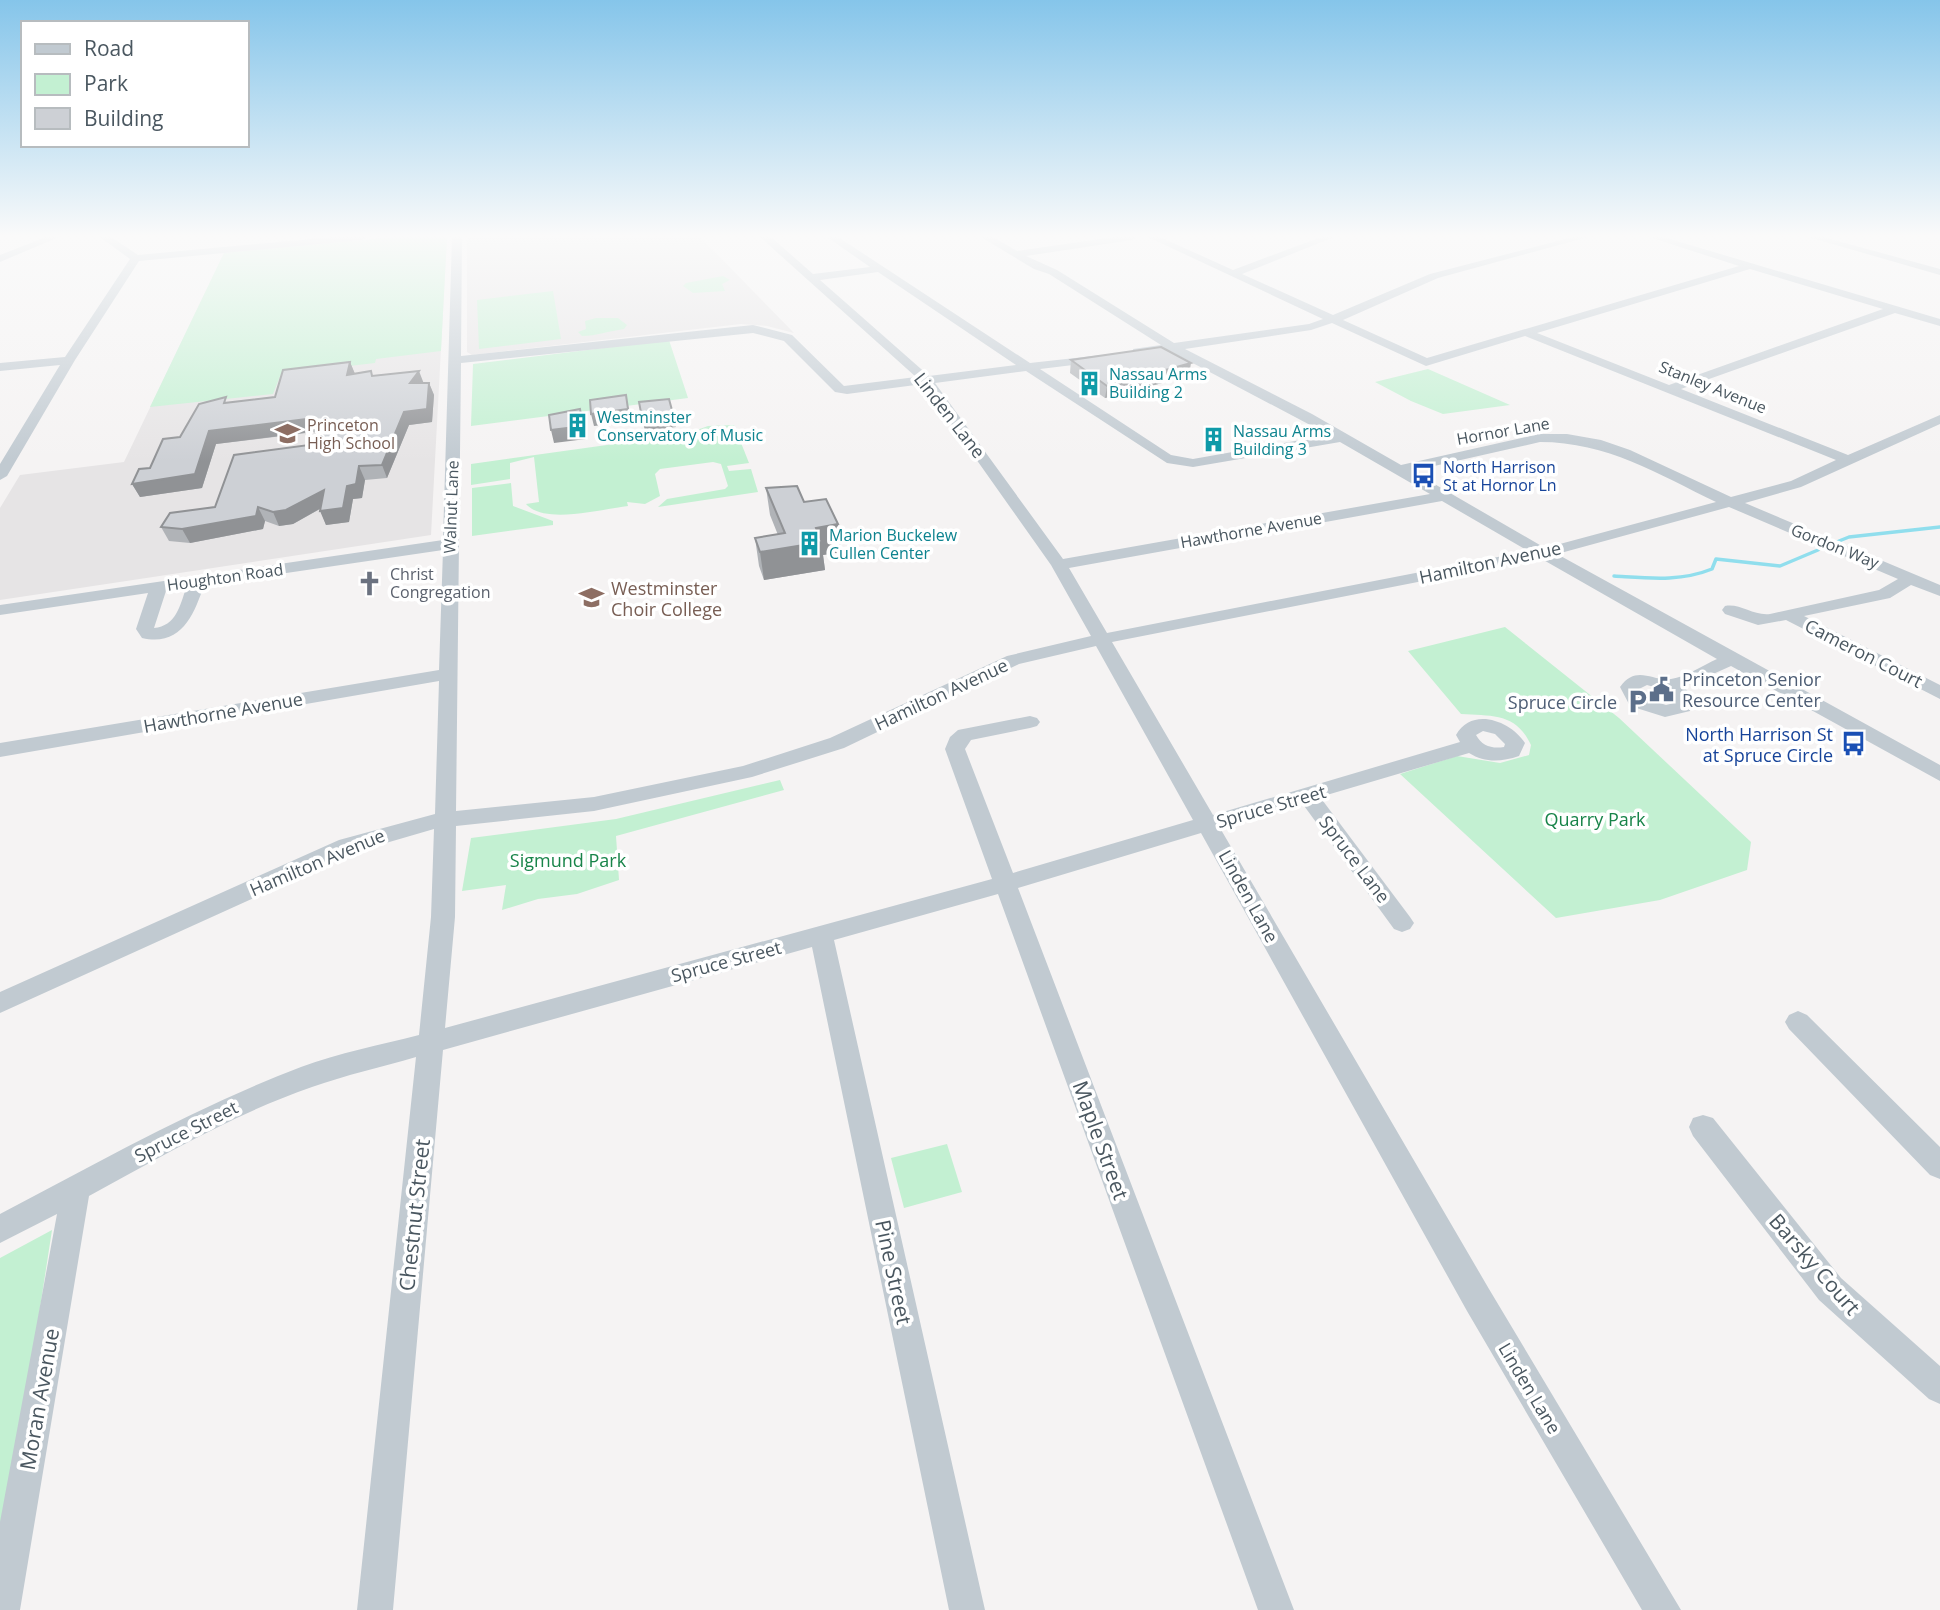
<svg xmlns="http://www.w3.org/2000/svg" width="1940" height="1610" font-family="'Open Sans',sans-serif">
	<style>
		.education { fill: #e6e4e5 }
		.green { fill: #c3f0d2 }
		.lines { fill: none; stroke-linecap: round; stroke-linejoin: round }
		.stream { stroke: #90deed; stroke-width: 3.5 }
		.minor { fill: #c1cad1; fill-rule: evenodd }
		.wall { fill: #b0b3b7 }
		.shaded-wall { fill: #909295 }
		.building { fill: #cdd0d5; stroke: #909295; stroke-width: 2 }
		.labels { text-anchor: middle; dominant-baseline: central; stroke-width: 7; stroke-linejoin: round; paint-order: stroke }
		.far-culture-label { font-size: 16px; fill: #0d838f; stroke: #fff; text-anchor: start }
		.far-street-label { font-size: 16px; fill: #4a5760; stroke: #fff }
		.far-education-label { font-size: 16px; fill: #785e54; stroke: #fff; text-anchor: start }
		.far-transit-label { font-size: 16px; fill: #164399; stroke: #fff; text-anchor: start }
		.far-worship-label { font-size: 16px; fill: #5b616d; stroke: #fff; text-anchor: start }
		.street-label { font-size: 18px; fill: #4a5760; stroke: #fff }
		.education-label { font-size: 18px; fill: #785e54; stroke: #fff; text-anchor: start }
		.service-label { font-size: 18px; fill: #4e5e75; stroke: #fff; text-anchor: start }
		.transit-label { font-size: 18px; fill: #164399; stroke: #fff; text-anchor: end }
		.park-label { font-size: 18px; fill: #188449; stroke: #fff }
		.near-street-label { font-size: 21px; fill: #4a5760; stroke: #fff }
	</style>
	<rect width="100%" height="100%" fill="#f5f3f3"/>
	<path class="education" d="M396,237H447L431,535L0,600V508L20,475L124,462L224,253Z
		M467,237H700L794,333L767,326L741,324L472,355L467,352Z"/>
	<path class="green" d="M396,237H447L441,351L376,359L375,363L281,374L273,394L150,407L224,253Z
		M723,276L730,280L722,284L725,291L693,293L683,286L686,283Z
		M553,291L561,339L479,349L477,300Z
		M596,318H618L627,325L624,329C609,331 596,336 582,336L578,332L586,329L585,321Z
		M669,340L688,398L471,426L473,364Z
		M1428,369L1510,405L1443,414L1411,401L1375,382Z
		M734,425L749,463L727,466L729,471L751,469L758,492L658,507L667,499L725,489L728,486L721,464L713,462L660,469L655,474L660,496L645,504L627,502L628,506C602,509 544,525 526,504L539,502L534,457L510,463V479L471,485V464L686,434L708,426Z
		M511,483L513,506L553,521V525L472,536V488Z
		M1505,627L1619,718L1751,842L1747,870L1660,900L1556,918L1400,774L1457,756L1500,763L1529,755L1531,745C1516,713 1493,716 1461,714L1408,651Z
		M780,780L784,790L616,836L619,880L577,894L538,899L502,910L506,885L462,891L471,838L616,819Z
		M947,1144L962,1192L904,1208L891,1158Z
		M52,1230L0,1568V1258Z"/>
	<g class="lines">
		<path class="stream" d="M1839,541L1849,537L1940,527
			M1614,576C1648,578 1680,582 1712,569L1716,559L1780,566L1818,550"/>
		<path class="minor" d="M46,237H59L0,262V255Z
			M100,237H111L138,255L333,237H367L362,240L139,261L75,360L7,476L0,480V464L60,365L0,371V363L65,357L130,259Z
			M452,237H462L461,356L753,325L792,335L844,386L916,377L760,237H771L813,274L870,267L827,237H838L1030,363L1102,355L1104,358L1098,362L1040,369L1171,455L1193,459L1329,435L1170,351L1133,355V349L1161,345L1049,274L1034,269L981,237H993L1017,251L1114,237H1137L1132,240L1026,256L1057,270L1174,343L1309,324L1323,319L1148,237H1160L1233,270L1321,237H1334L1242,274L1333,315L1430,274L1573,237H1588L1438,278L1343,320L1427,358L1739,266L1649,237H1663L1940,319V326L1895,313L1681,389L1848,455L1940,415V424L1801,487L1745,503L1940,585V596L1911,585L1890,598L1804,616L1940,685V699L1786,620L1758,625L1725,614L1722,610L1725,606C1740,603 1753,616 1770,614L1879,590L1898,579L1729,507L1557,554L1940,765V781L1731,666L1684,687L1693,697L1690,711L1665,717L1630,706L1620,687C1637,664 1652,682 1671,679C1686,677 1703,665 1717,659L1540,558L1112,642L1213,815L1460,742L1456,735C1472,706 1511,721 1525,743L1519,756C1501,762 1485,763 1469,753L1320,797L1410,917L1414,923L1410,929L1402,932L1394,929L1302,803L1220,828L1489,1289L1681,1610H1642L1467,1311L1201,833L1018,888L1294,1610H1258L998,894L834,940L985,1610H949L812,947L443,1050L393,1610H357L416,1057C382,1067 346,1075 312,1087C234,1114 161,1157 89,1196L20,1610H0V1522L57,1214L0,1243V1214C99,1162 196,1107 301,1067C339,1053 380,1045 419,1035L431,917L434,829L355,852L0,1013V992L339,840L435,814L439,681L0,757V743L439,670L443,550L204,585C194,615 181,647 142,638L136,629L148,593L0,615V605L443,540ZM1750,269L1883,309L1669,385L1537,333ZM878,272L1016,365L929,376L820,280ZM1332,323L1426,366L1525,336L1836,460L1791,481L1731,497L1630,450L1601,440L1567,434H1540L1401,465L1312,414L1185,349L1311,330ZM753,333L784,341L835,392L847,394L923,384L1051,565L1091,636L1007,656L830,738L743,766L594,797L456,811L461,363ZM1026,371L1167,463L1193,467L1340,442L1430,494L1063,559L935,383ZM1540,442C1607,442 1658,474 1716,502L1545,548L1412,471ZM1442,501L1528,551L1107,633L1069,568ZM186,588C180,606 176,626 154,628L166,591ZM1096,646L1193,820L1013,873L965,749L971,740L1030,728L1037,726L1040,722L1037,718L1030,716L958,730L950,737L945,749L992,879L445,1028L455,917L456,826L594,811L752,777L844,748L1019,664ZM1647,685L1664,690L1674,699V703L1666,705L1644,698L1639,689ZM1483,731L1495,734L1505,744L1504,747C1492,749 1482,746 1476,735Z
			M1808,237H1823L1940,269V275Z
			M1798,1011L1807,1015L1940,1147V1179L1930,1175L1789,1029L1785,1022L1789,1015Z
			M1703,1115L1713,1118L1841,1278L1940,1366V1404L1929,1399L1819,1300L1693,1136L1689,1127L1693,1118Z"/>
	</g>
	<path class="wall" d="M1071,360L1189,376L1105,398L1070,373Z
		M350,362L355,374L429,383L434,395L432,422L409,425L387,478L365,480L362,498L353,499L349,522L326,525L320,509L293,524L279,526L265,521L263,529L190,543L169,541L161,527L215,507L317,444L315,432L216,444L202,488L140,497L132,484L150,468L180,437L275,397Z
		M766,488L804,502L841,552L823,555L825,570L764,580L759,566L755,538L778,535L770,515Z"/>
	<path class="shaded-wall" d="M350,362L355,374L347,375Z
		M1191,363L1189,376L1105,398L1107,386Z
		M419,371L424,384L410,383Z
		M429,383L434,395L432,422L409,425L387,478L382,465L404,412Z
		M626,395L631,422L594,426L591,414Z
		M580,409L586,439L554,443L551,430Z
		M673,414L676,427L645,431L642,418Z
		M314,418L319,431L216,444L202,488L140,497L132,484L209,431Z
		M359,466L365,480L362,498L353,499L349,522L326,525L320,511L347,486Z
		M324,490L330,503L293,524L279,526L273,512Z
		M258,507L265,521L263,529L190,543L182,529Z
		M838,524L841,552L823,555L825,570L764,580L760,552L816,528Z"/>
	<path class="building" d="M1161,347L1191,363L1107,386L1071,360Z
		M350,362L347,375L371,371L372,376L419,371L410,383H429L427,409L404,412L382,465L359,466L356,484L347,486L343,508L320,511L324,490L286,510L273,512L258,507L256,516L182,529L161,527L170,513L215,507L234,455L317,444L314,418L209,431L195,474L132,484L139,469L150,468L163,439L180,437L199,404L226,397L224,403L275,397L283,370Z
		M626,395L628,409L591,414L590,400Z
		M669,399L673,414L642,418L639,402Z
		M580,409L583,426L551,430L549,415Z
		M797,486L804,502L826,499L838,524L816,528L822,542L760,552L755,538L785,533L766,488Z"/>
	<linearGradient id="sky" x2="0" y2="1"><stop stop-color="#85c5ea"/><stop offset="0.51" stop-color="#fafafa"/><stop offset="1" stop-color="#fafafa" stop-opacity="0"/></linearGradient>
	<rect width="1940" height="462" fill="url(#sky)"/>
	<defs>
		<symbol id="building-bare" viewBox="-9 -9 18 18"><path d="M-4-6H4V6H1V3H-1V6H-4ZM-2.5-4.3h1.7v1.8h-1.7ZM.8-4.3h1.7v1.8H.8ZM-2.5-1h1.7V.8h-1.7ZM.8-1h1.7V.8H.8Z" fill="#0f9aa8" stroke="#fff" stroke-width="2.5" paint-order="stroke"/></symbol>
		<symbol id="school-bare" viewBox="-9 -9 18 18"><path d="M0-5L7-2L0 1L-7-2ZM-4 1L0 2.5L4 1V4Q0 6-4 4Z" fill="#8d6e63" stroke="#fff" stroke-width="2.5" paint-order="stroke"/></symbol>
		<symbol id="bus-bare" viewBox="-9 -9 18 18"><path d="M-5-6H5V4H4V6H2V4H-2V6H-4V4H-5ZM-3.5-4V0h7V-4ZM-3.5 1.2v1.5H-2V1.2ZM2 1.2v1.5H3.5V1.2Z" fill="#1a4fb4" stroke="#fff" stroke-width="2.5" paint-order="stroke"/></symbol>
		<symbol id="church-bare" viewBox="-9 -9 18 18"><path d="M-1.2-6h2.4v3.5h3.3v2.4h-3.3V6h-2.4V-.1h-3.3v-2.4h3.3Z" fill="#6b7280" stroke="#fff" stroke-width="2.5" paint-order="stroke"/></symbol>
		<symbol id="civic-bare" viewBox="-9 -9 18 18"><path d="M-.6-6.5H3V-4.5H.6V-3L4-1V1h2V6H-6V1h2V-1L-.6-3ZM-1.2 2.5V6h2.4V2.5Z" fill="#5c6f8a" stroke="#fff" stroke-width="2.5" paint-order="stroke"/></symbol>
		<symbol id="parking-bare" viewBox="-9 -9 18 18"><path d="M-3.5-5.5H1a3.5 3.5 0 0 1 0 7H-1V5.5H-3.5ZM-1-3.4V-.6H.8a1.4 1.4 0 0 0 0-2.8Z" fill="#5c6f8a" stroke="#fff" stroke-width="2.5" paint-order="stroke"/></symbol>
	</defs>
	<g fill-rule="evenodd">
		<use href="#building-bare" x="1072" y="366" width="35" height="35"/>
		<use href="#building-bare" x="560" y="408" width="35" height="35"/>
		<use href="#school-bare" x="270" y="416" width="35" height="35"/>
		<use href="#building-bare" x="1196" y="422" width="35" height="35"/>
		<use href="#bus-bare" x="1406" y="458" width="35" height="35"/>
		<use href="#building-bare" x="792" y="526" width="35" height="35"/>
		<use href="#church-bare" x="352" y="566" width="35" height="35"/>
		<use href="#school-bare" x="574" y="580" width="35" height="35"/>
		<use href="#civic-bare" x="1644" y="672" width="35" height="35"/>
		<use href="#parking-bare" x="1620" y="684" width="35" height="35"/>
		<use href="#bus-bare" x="1836" y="726" width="35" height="35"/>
	</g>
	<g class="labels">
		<g class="far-culture-label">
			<text x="1109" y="374">Nassau Arms<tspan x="1109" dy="18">Building 2</tspan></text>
			<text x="597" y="417">Westminster<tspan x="597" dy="18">Conservatory of Music</tspan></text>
			<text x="1233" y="431">Nassau Arms<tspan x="1233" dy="18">Building 3</tspan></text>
			<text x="829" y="535">Marion Buckelew<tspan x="829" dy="18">Cullen Center</tspan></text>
		</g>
		<g class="far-street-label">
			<text transform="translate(1713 387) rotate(22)">Stanley Avenue</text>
			<text transform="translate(1503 431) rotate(-10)">Hornor Lane</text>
			<text transform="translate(451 507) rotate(-88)">Walnut Lane</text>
			<text transform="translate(1251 530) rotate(-10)">Hawthorne Avenue</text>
			<text transform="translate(1835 546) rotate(22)">Gordon Way</text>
			<text transform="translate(225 577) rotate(-8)">Houghton Road</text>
		</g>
		<g class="far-education-label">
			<text x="307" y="425">Princeton<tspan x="307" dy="18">High School</tspan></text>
		</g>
		<g class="far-transit-label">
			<text x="1443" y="467">North Harrison<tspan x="1443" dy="18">St at Hornor Ln</tspan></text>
		</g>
		<g class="far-worship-label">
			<text x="390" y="574">Christ<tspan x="390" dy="18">Congregation</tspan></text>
		</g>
		<g class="street-label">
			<text transform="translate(950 415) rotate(52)">Linden Lane</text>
			<text transform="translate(1490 562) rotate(-12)">Hamilton Avenue</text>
			<text transform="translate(1864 653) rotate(27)">Cameron Court</text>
			<text transform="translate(941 694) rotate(-25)">Hamilton Avenue</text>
			<text transform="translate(223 712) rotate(-10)">Hawthorne Avenue</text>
			<text transform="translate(1271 806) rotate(-16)">Spruce Street</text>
			<text transform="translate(1355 859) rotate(53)">Spruce Lane</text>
			<text transform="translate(317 862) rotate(-23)">Hamilton Avenue</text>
			<text transform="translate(1249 896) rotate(61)">Linden Lane</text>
			<text transform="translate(726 961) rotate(-15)">Spruce Street</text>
			<text transform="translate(186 1131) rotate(-27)">Spruce Street</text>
			<text transform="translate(1530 1388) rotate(59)">Linden Lane</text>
		</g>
		<g class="education-label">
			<text x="611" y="588">Westminster<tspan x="611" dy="21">Choir College</tspan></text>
		</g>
		<g class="service-label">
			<text x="1682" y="679">Princeton Senior<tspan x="1682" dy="21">Resource Center</tspan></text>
			<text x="1617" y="702" text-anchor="end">Spruce Circle</text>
		</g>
		<g class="transit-label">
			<text x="1833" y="734">North Harrison St<tspan x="1833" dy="21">at Spruce Circle</tspan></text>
		</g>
		<g class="park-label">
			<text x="1595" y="819">Quarry Park</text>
			<text x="568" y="860">Sigmund Park</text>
		</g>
		<g class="near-street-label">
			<text transform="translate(1101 1140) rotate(70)">Maple Street</text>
			<text transform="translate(414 1215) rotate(-84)">Chestnut Street</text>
			<text transform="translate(1815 1264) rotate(49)">Barsky Court</text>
			<text transform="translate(894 1272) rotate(78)">Pine Street</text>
			<text transform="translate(39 1399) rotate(-80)">Moran Avenue</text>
		</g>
	</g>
	<rect x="21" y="21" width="228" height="126" fill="#ffffff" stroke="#b7bcbf" stroke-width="2"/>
	<rect x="35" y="44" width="35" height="10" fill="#c1cad1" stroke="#b7bcbf" stroke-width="2"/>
	<text x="84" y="56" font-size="21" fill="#4a5760">Road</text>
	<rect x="35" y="74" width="35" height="21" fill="#c3f0d2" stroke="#b7bcbf" stroke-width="2"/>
	<text x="84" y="91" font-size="21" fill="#4a5760">Park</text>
	<rect x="35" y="108" width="35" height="21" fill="#cdd0d5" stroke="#b7bcbf" stroke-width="2"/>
	<text x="84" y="126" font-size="21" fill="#4a5760">Building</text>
</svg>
